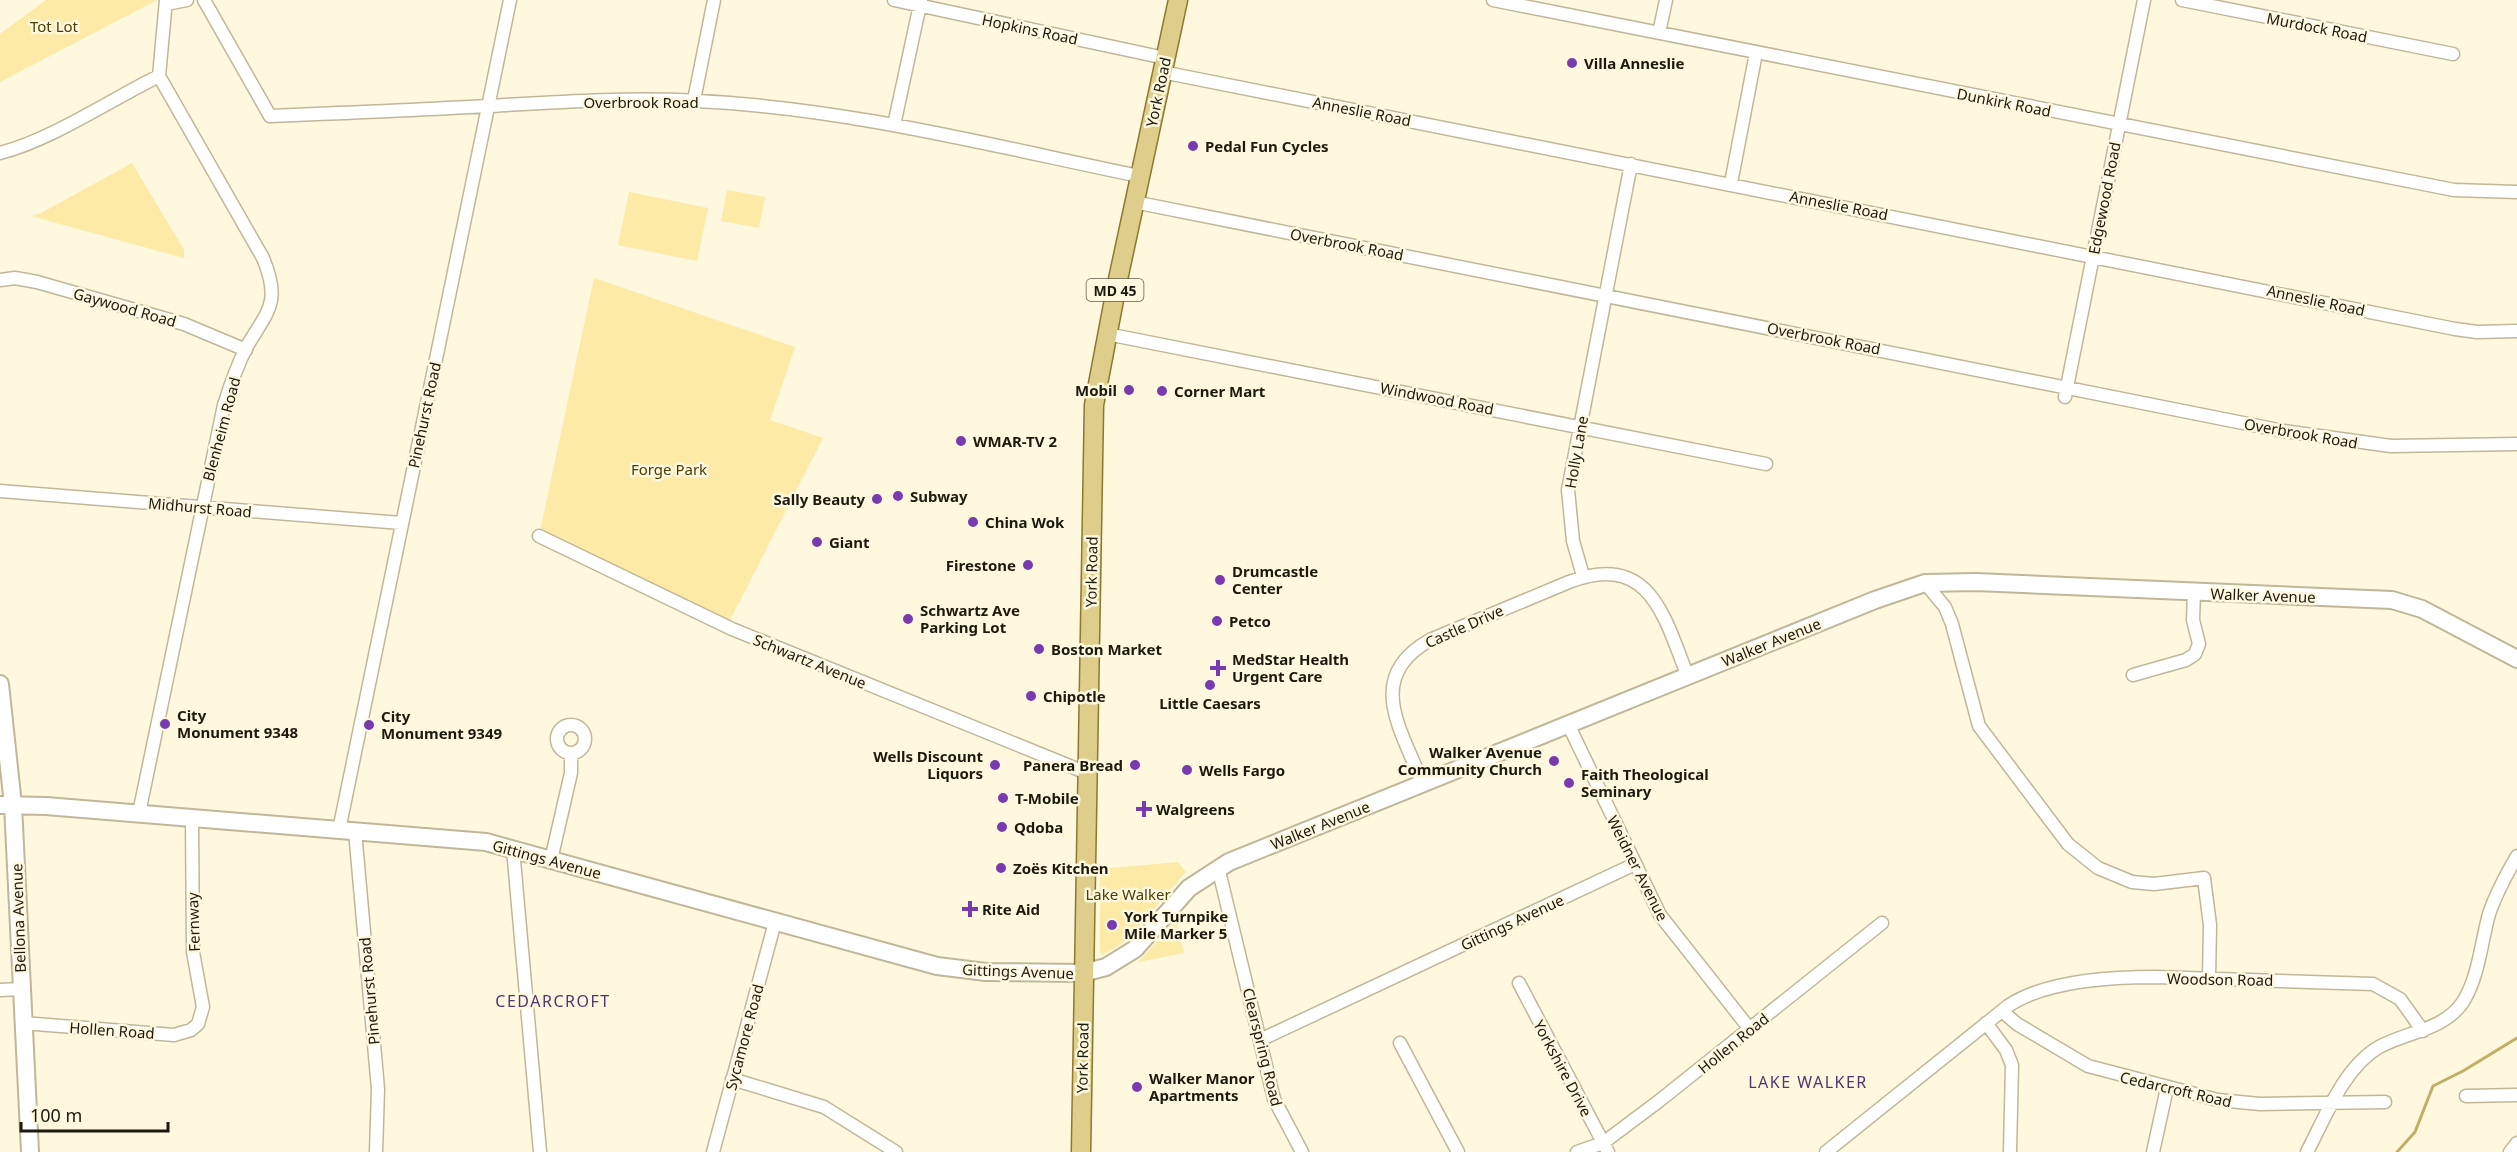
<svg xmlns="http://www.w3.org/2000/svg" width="2517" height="1152" font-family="'Noto Sans',sans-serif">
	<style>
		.green { fill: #fceaa6 }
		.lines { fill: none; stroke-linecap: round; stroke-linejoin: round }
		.stream { stroke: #c1ae64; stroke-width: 3 }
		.street-casing { stroke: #c0b798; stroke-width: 15 }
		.secondary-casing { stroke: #c0b798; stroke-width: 20 }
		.primary-casing { stroke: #8c792d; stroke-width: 21 }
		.street { stroke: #fff; stroke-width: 12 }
		.secondary { stroke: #fff; stroke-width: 16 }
		.primary { stroke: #decd8b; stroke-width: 18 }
		.poi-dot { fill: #783aaf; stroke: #fff8de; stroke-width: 2 }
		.labels { text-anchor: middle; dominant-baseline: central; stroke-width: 5; stroke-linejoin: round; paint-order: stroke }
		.shield { fill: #fff8de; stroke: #605c4c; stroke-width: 1.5 }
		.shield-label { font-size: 14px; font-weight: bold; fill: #1c190e }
		.park-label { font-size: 15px; fill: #4a3d00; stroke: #fff8de }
		.street-label { font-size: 15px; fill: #1c190e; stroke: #fff8de }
		.poi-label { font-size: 15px; font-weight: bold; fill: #1c190e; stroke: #fff8de; text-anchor: start }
		.neighbourhood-label { font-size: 16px; letter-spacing: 1.5px; fill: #523570; stroke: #fff8de }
	</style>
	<rect width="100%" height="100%" fill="#fff8de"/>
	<path class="green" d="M46,0H157L0,82V34Z
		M132,163L184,250V258L31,216L41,213Z
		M727,190L765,197L759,228L721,221Z
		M629,192L708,208L697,261L618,245Z
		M594,278L795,347L770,420L823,438L729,622L540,531Z
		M1178,862L1186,872L1126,941L1102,955L1100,952V869Z
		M1176,922L1184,953L1138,962Z"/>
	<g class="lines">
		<path class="stream" d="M2397,1152L2415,1132L2433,1086L2463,1071L2517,1038"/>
		<defs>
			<path id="street" d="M204,0L270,116C343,113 416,110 488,106C557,102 628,97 697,101C847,108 993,146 1139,176
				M894,0L1165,58
				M1493,0L2454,190L2517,192
				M2182,0L2453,54
				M166,4L187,0
				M1659,33L1666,0
				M1162,72L2455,329L2477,332L2517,331
				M694,100L714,0
				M894,125L921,0
				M0,153C51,140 110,100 159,76
				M1731,183L1756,53
				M1134,202L2283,431L2391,446L2517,444
				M0,280L15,278L37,282L184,324L246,350
				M1107,334L1766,464
				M2065,397L2144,0
				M0,491L401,523
				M539,536L732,629L1087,773
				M1583,576L1573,541L1568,490L1631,164
				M1925,583L1945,607L1952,624L1979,726L2068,844L2098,868L2132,882L2154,884L2204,878L2210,925L2209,978
				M2133,675L2186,660L2195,654L2199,644L2193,620L2194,592
				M1568,724L1660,915L1749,1028
				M557 739a14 14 0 1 1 28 0a14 14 0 1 1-28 0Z
				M1422,782C1401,729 1364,677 1430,640L1569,582C1650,551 1664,616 1688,677
				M139,813L224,405C230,386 237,366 246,348C267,311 282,304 263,258L159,76L166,0
				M339,830L510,0
				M355,831L378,1089L376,1152
				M513,849L540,1152
				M551,860L571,773V753
				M1218,867L1274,1099L1302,1152
				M1519,983L1608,1152
				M0,990L21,989
				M2002,1011L2017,1024L2088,1066L2218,1100L2260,1104L2385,1102
				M23,1023L174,1035L191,1030L198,1024L203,1007L193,952L192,818
				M1986,1023L2006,1050L2012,1065L2010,1152
				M1260,1040L1635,864
				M1400,1043L1458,1152
				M732,1079L824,1107L896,1152
				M2466,1096L2517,1095
				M713,1152L775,922
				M1577,1152L1603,1143L1659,1101L1882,923
				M1826,1152L2008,1006C2045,981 2111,977 2155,977L2373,984L2400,999L2423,1031
				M2153,1152L2167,1088
				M2307,1152C2325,1118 2344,1067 2379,1047C2408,1031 2443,1031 2463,1002C2479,976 2481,943 2489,914C2496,893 2506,875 2517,856
				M2510,1152L2517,1143"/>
			<path id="secondary" d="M0,684L13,805L30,1152
				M0,805L46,806L486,842L937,966L986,972L1083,973L1106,967L1135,949L1189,888L1229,862L1875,600L1925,583L1976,582L2392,600L2422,609L2517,659"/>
			<path id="primary" d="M1081,1152L1094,405L1117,284L1178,0"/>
		</defs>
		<use href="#street" class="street-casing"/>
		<use href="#secondary" class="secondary-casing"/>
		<use href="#primary" class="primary-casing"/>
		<use href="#street" class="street"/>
		<use href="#secondary" class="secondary"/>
		<use href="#primary" class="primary"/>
	</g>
	<g class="poi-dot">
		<circle cx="1572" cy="63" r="6"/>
		<circle cx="1193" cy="146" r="6"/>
		<circle cx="1129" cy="390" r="6"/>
		<circle cx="1162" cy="391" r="6"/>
		<circle cx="961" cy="441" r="6"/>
		<circle cx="898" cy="496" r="6"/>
		<circle cx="877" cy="499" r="6"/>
		<circle cx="973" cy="522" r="6"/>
		<circle cx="817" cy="542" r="6"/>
		<circle cx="1028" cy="565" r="6"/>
		<circle cx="1220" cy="580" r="6"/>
		<circle cx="908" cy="619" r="6"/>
		<circle cx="1217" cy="621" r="6"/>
		<circle cx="1039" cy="649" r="6"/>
		<path d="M1215 659h6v6h6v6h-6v6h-6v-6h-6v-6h6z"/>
		<circle cx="1210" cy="685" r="6"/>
		<circle cx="1031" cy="696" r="6"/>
		<circle cx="165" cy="724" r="6"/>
		<circle cx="369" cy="725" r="6"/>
		<circle cx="1554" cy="761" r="6"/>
		<circle cx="995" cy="765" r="6"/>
		<circle cx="1135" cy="765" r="6"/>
		<circle cx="1187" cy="770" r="6"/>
		<circle cx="1569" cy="783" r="6"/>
		<circle cx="1003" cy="798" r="6"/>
		<path d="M1141 800h6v6h6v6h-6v6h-6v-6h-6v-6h6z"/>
		<circle cx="1002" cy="827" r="6"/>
		<circle cx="1001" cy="868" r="6"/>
		<path d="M967 900h6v6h6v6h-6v6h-6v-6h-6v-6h6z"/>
		<circle cx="1112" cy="925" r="6"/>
		<circle cx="1137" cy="1087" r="6"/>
	</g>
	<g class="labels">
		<rect class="shield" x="1086.5" y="279" width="57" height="22" rx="4.5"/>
		<g class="shield-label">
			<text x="1115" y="290">MD 45</text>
		</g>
		<g class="park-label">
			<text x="54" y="26">Tot Lot</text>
			<text x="669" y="469">Forge Park</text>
			<text x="1128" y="894">Lake Walker</text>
		</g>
		<g class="street-label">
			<text transform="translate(2317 27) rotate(11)">Murdock Road</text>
			<text transform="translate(1030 29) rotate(12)">Hopkins Road</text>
			<text transform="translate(1158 92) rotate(-78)">York Road</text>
			<text x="641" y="102">Overbrook Road</text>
			<text transform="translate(2004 102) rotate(11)">Dunkirk Road</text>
			<text transform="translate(1362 111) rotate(11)">Anneslie Road</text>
			<text transform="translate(2104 198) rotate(-79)">Edgewood Road</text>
			<text transform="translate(1839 205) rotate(11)">Anneslie Road</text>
			<text transform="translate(1347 244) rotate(11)">Overbrook Road</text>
			<text transform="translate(2316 300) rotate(12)">Anneslie Road</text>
			<text transform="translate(125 307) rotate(16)">Gaywood Road</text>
			<text transform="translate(1824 338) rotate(11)">Overbrook Road</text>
			<text transform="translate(1437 398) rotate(11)">Windwood Road</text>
			<text transform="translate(424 415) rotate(-78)">Pinehurst Road</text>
			<text transform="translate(221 429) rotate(-75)">Blenheim Road</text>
			<text transform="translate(2301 433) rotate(10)">Overbrook Road</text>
			<text transform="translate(1576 452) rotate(-80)">Holly Lane</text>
			<text transform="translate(200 507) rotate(5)">Midhurst Road</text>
			<text transform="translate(1091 572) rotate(-89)">York Road</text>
			<text transform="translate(2263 595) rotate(2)">Walker Avenue</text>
			<text transform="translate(1464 626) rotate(-24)">Castle Drive</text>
			<text transform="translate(1771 642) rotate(-22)">Walker Avenue</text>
			<text transform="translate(810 661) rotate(22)">Schwartz Avenue</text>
			<text transform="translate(1320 825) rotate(-22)">Walker Avenue</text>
			<text transform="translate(547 859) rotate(15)">Gittings Avenue</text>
			<text transform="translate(1638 868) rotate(63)">Weidner Avenue</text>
			<text transform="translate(18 918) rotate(-92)">Bellona Avenue</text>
			<text transform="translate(193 922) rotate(-92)">Fernway</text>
			<text transform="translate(1512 922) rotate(-25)">Gittings Avenue</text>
			<text transform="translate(1018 971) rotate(2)">Gittings Avenue</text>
			<text transform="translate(2220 979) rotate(1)">Woodson Road</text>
			<text transform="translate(369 991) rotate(-95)">Pinehurst Road</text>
			<text transform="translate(112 1030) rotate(4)">Hollen Road</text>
			<text transform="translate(744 1037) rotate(-75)">Sycamore Road</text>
			<text transform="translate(1733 1043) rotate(-39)">Hollen Road</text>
			<text transform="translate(1263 1047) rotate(76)">Clearspring Road</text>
			<text transform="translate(1082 1058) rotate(-89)">York Road</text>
			<text transform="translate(1563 1068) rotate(62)">Yorkshire Drive</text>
			<text transform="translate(2176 1089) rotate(13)">Cedarcroft Road</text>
		</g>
		<g class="poi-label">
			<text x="1584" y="63">Villa Anneslie</text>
			<text x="1205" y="146">Pedal Fun Cycles</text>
			<text x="1117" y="390" text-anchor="end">Mobil</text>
			<text x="1174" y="391">Corner Mart</text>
			<text x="973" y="441">WMAR-TV 2</text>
			<text x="910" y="496">Subway</text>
			<text x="865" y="499" text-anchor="end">Sally Beauty</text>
			<text x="985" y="522">China Wok</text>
			<text x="829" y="542">Giant</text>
			<text x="1016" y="565" text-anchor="end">Firestone</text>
			<text x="1232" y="571">Drumcastle<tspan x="1232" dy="17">Center</tspan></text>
			<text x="920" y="610">Schwartz Ave<tspan x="920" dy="17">Parking Lot</tspan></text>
			<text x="1229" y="621">Petco</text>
			<text x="1051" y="649">Boston Market</text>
			<text x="1232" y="659">MedStar Health<tspan x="1232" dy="17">Urgent Care</tspan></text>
			<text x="1043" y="696">Chipotle</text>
			<text x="1210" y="703" text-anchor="middle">Little Caesars</text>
			<text x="177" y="715">City<tspan x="177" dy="17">Monument 9348</tspan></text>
			<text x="381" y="716">City<tspan x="381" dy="17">Monument 9349</tspan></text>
			<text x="1542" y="752" text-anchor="end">Walker Avenue<tspan x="1542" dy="17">Community Church</tspan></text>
			<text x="983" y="756" text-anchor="end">Wells Discount<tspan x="983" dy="17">Liquors</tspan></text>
			<text x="1123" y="765" text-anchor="end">Panera Bread</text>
			<text x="1199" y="770">Wells Fargo</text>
			<text x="1581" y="774">Faith Theological<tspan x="1581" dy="17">Seminary</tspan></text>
			<text x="1015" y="798">T-Mobile</text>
			<text x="1156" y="809">Walgreens</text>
			<text x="1014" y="827">Qdoba</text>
			<text x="1013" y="868">Zoës Kitchen</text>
			<text x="982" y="909">Rite Aid</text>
			<text x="1124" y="916">York Turnpike<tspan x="1124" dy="17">Mile Marker 5</tspan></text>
			<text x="1149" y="1078">Walker Manor<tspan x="1149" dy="17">Apartments</tspan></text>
		</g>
		<g class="neighbourhood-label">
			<text x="553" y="1001">CEDARCROFT</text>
			<text x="1808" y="1082">LAKE WALKER</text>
		</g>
	</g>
	<path d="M21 1122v9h147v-9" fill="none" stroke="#1c190e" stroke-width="3"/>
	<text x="30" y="1122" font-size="18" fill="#1c190e" stroke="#fff8de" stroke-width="4.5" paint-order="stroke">100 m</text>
</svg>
